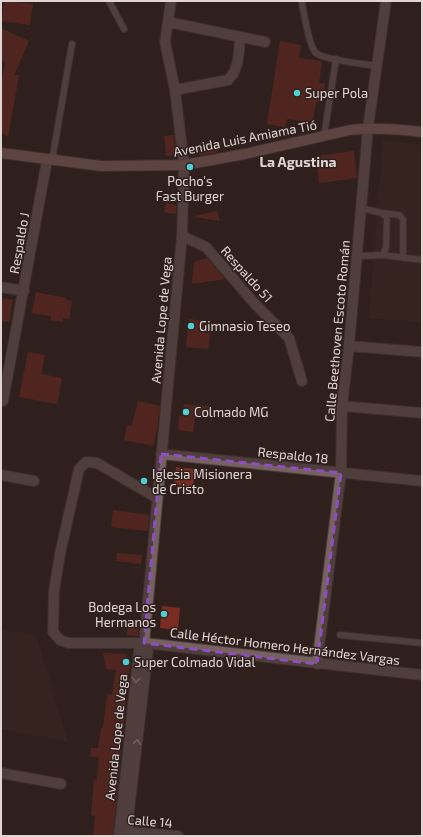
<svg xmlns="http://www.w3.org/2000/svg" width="423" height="837" font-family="'Exo 2',sans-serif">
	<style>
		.built { fill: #3d2723 }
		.building { fill: #7b2c22 }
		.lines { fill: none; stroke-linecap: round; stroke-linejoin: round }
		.service-casing { stroke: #4b3e3c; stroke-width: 8 }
		.minor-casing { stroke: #4b3e3c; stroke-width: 12 }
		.tertiary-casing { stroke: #4b3e3c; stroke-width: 12 }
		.secondary-casing { stroke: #4b3e3c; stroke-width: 12 }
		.service { stroke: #75625f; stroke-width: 6 }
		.minor { stroke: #75625f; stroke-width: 10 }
		.tertiary { stroke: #75625f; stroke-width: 10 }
		.secondary { stroke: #96706a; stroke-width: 10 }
		.oneway { stroke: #bbadaa }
		.marked { fill: none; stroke: #8f4ec3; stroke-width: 3; stroke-dasharray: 8 5; stroke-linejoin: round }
		.poi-dot { fill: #51ccd1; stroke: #2f201d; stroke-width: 1.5 }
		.labels { text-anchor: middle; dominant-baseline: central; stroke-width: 3; stroke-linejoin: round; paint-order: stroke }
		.poi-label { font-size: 13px; fill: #e0d5d3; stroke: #2f201d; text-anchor: start }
		.street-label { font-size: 13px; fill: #e0d5d3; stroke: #2f201d }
		.neighbourhood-label { font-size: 14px; font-weight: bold; fill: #e0d5d3; stroke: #2f201d }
	</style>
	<rect width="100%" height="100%" fill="#2f201d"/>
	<path class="built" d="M383,140L422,145V323L369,318Z
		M1,629L36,635L68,742L1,729Z"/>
	<path class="building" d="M4,1L33,4L30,25L2,21Z
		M1,28L29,41L14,75H19L8,137L1,132V84L5,62L1,61Z
		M280,41L301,45L299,58L322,61L319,83L325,84L322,102H316L313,119L308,122L287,119L285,127L267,124Z
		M174,135L176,155L166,156L164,136Z
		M215,140L218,152L200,156L198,144Z
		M354,151L357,178L319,183L316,156Z
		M166,203L176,205V214L164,212Z
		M217,211L220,221L195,217V216Z
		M207,258L225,279L192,284L194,262Z
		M36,292L66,298V300L72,301L69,319L63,318V322L51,320V316L32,313Z
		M1,298L13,300L9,322L1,321Z
		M189,319L212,322L208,349L186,347Z
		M28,352L45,355L41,374L62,378L57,404L19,397Z
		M138,401L160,406L157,430L153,446L124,440L127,425L132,426Z
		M184,404L213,407L212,417L195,416L193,432L178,430L179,416H182Z
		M176,467L195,469L193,487L174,485Z
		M113,510L149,515L148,531L111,527Z
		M117,553L142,555L141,564L116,561Z
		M162,606L180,608L178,630L160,628Z
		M128,620L140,621L138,636L127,635Z
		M103,653L125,654L131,661L126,696L124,721L113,836H93L95,816L91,815L94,779L97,780L99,757H90L91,748H98L101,728H103L107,694L112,695L116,670L106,669Z"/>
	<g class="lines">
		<defs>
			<path id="service" d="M109,1L124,29
				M302,3C304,13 309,47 316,53C324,60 364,64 377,66
				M324,136L336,59
				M52,161L72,44
				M382,213L399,215L403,219V258
				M383,255L422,260
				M357,256L383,255L386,247L387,218L382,213L361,208
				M340,635L422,643"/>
			<path id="minor" d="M171,1L165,42L175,90L184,165
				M168,22L265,42
				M175,90L228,80C239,70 239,52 240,38
				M182,236L206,247L255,304L289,338L302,381
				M1,287L24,291
				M349,346L422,352
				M3,401L47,160
				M342,406L422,413
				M161,454L422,481
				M1,475L34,481
				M157,498L97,463L86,462L79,469L60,554L54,591L53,632L60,640L68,643H144L422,675
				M317,664L341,473L342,406L349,346L368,128L386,1
				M1,773L61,784
				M119,831L178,836"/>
			<path id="tertiary" d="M119,836L139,650L144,643
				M126,836L148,650L144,643L182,236L184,165"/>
			<path id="secondary" d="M1,153L101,166L184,165L245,154L350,130C375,127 398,129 422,132"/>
		</defs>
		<use href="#service" class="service-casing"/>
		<use href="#minor" class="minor-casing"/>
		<use href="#tertiary" class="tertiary-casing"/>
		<use href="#secondary" class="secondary-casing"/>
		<use href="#service" class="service"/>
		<use href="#minor" class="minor"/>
		<use href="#tertiary" class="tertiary"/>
		<use href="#secondary" class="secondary"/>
	</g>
	<defs><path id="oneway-chevron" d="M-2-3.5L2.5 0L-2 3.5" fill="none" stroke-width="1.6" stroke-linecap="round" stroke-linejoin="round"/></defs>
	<g class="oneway">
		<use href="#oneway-chevron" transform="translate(136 680) rotate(96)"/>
		<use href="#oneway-chevron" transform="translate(137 742) rotate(-83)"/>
	</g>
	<path d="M0 0H423V837H0ZM161,454L341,473L317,664L144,643Z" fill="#2f201d" fill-opacity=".55" fill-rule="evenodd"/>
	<path class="marked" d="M161,454L341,473L317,664L144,643Z"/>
	<g class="poi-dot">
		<circle cx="297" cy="93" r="4"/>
		<circle cx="190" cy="167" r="4"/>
		<circle cx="191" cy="326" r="4"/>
		<circle cx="186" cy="412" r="4"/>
		<circle cx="144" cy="481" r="4"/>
		<circle cx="164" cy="614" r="4"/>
		<circle cx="126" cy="662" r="4"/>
	</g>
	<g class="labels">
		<g class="poi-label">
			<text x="305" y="93">Super Pola</text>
			<text x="190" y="181" text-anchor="middle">Pocho's<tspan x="190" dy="15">Fast Burger</tspan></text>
			<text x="199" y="326">Gimnasio Teseo</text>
			<text x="194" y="412">Colmado MG</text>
			<text x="152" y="474">Iglesia Misionera<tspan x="152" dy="15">de Cristo</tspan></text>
			<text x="156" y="607" text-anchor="end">Bodega Los<tspan x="156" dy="15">Hermanos</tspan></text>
			<text x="134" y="662">Super Colmado Vidal</text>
		</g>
		<g class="street-label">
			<text transform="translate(245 138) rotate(-11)">Avenida Luis Amiama Tió</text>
			<text transform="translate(19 243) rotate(-80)">Respaldo J</text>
			<text transform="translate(247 274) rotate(48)">Respaldo 51</text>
			<text transform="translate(161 320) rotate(-85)">Avenida Lope de Vega</text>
			<text transform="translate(337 331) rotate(-85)">Calle Beethoven Escoto Román</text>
			<text transform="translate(293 455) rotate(6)">Respaldo 18</text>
			<text transform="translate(285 646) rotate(7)">Calle Héctor Homero Hernández Vargas</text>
			<text transform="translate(116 737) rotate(-84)">Avenida Lope de Vega</text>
			<text transform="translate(150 821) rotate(5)">Calle 14</text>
		</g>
		<g class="neighbourhood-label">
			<text x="298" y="161">La Agustina</text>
		</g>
	</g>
	<rect width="423" height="837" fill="none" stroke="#e0d5d3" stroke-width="4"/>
</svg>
